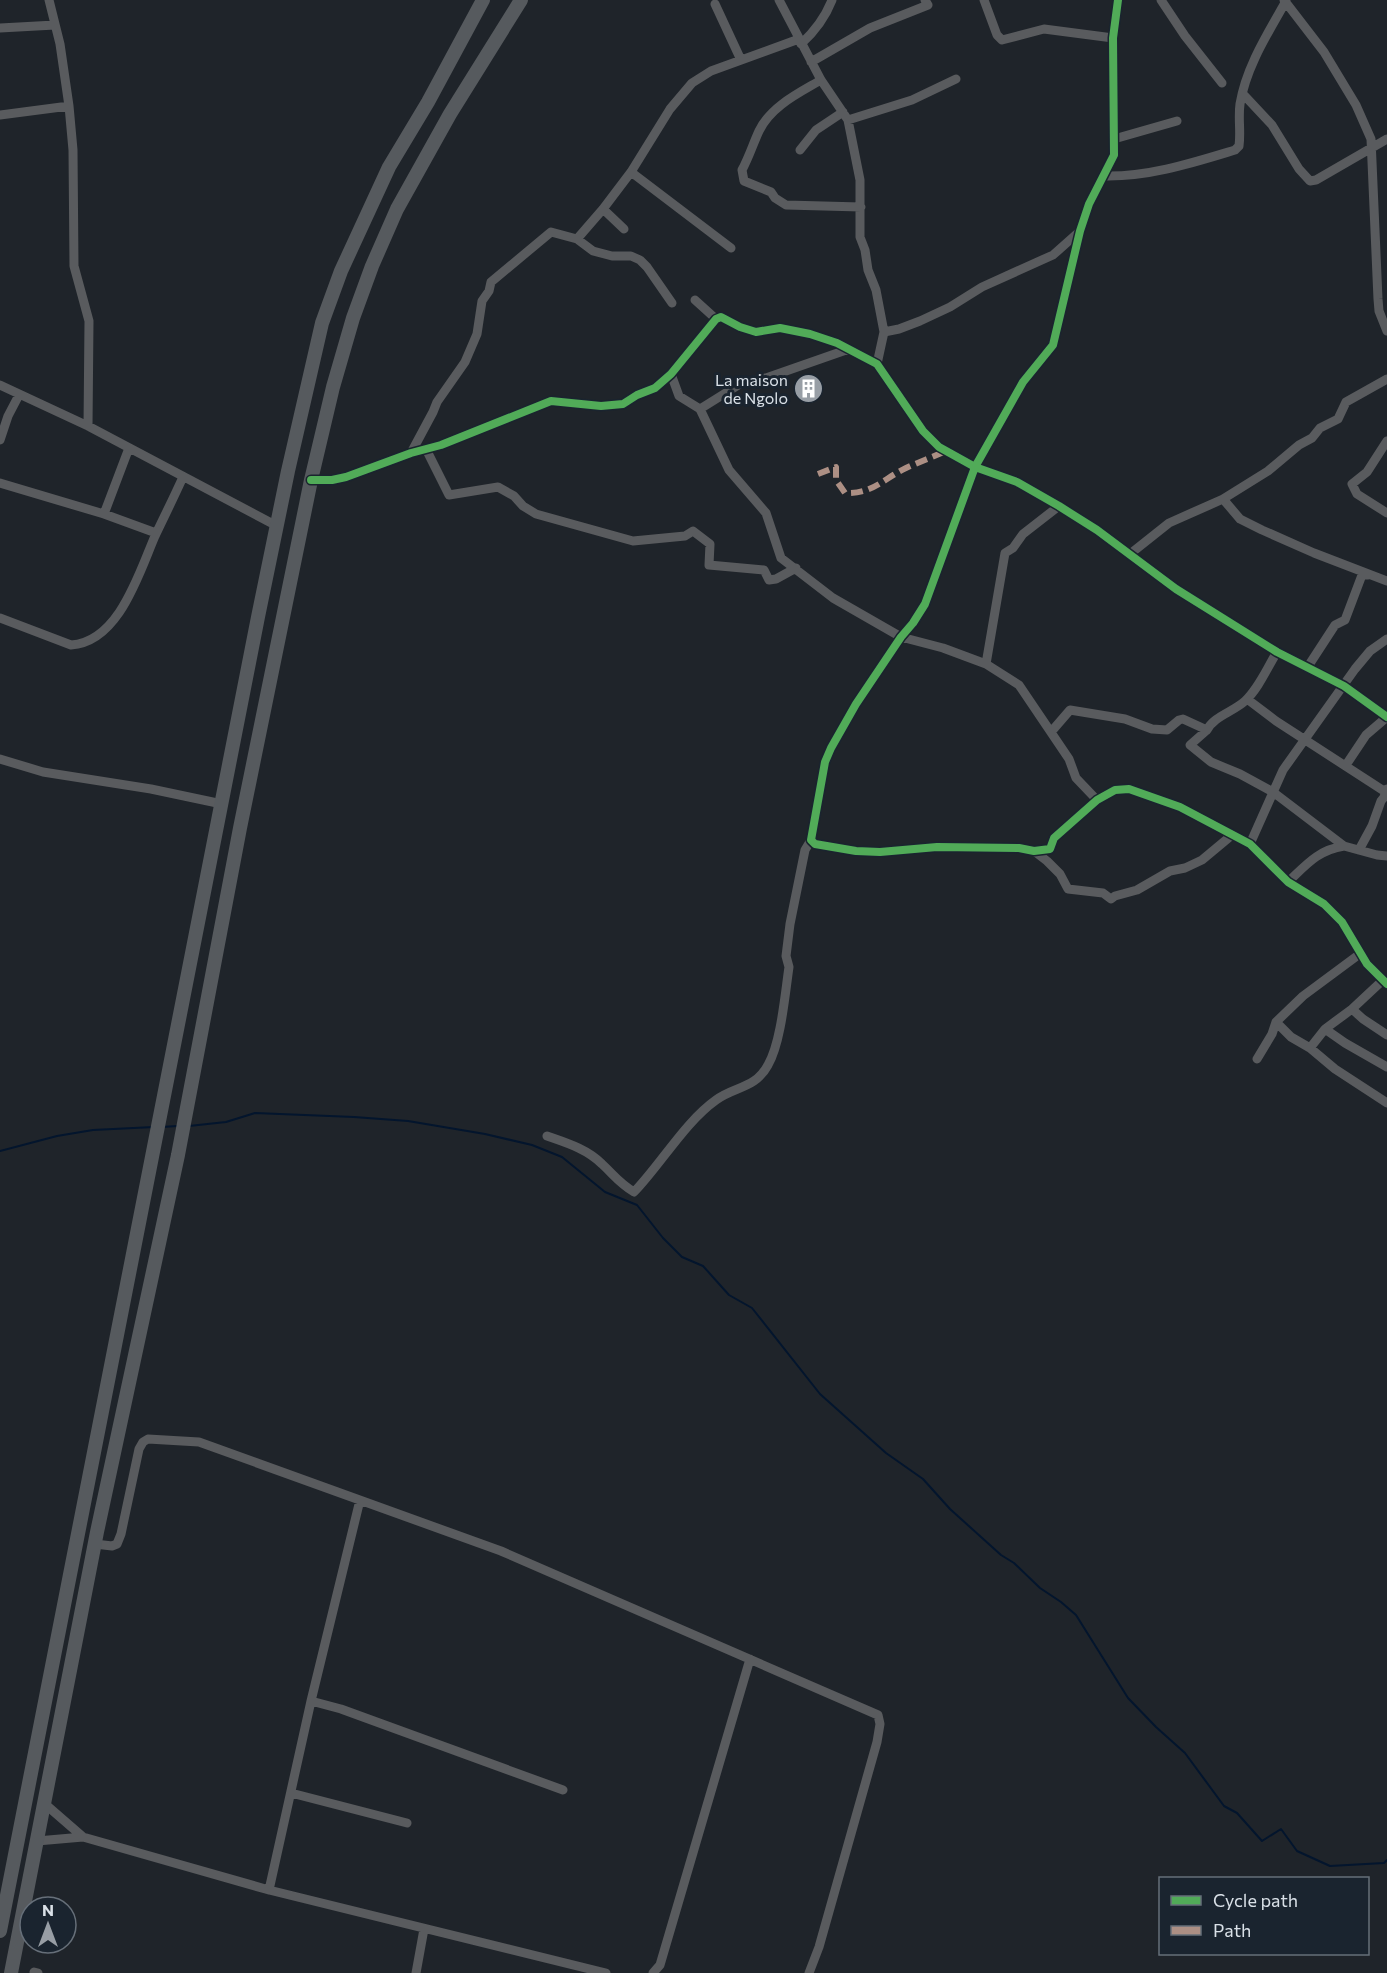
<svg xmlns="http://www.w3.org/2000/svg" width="1387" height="1973" font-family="Commissioner,sans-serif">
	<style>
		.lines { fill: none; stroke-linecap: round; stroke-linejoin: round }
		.stream { stroke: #03152d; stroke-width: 2 }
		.minor { stroke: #595b5e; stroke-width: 9 }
		.highway { stroke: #565a5e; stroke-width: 14 }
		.quiet { stroke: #ac8f84; stroke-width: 6; stroke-dasharray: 12 6; stroke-linecap: butt }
		.cycleway-casing { stroke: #1a242f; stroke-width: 11 }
		.cycleway { stroke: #51ab58; stroke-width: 8 }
		.labels { text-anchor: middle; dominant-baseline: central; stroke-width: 6; stroke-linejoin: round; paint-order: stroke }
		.poi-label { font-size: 16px; fill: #d9e0e7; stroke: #1a242f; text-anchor: end }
	</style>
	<rect width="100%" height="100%" fill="#1f242a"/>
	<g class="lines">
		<path class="stream" d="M189,1126L226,1122L255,1113L354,1117L408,1121L485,1134L532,1145L562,1157L605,1192L637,1205L663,1238L682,1257L703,1266L729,1295L752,1308L820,1394L886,1453L923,1479L950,1509L1001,1555L1014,1563L1040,1588L1061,1602L1076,1615L1128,1698L1156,1727L1185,1753L1224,1806L1237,1813L1262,1841L1281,1829L1297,1851L1330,1866L1384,1863L1387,1860
			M162,1127L177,1126
			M0,1151L57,1136L93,1130L154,1127"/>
		<path class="minor" d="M49,0L60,44L69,106L73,150L74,266L89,321L88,426
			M779,0L821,80L848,120L860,180V237L865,250L868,270L876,290L884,332L877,364
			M984,0L997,35L1002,40L1044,29L1113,38
			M1118,0L1113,38L1114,155L1089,204L1080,231L1053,345L1023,382L975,467L925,604L913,623L901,637L856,704L831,748L825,762L811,840L815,844L856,851L880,852L937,847L1019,848L1034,851L1050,849L1054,838L1097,800L1115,790L1129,789L1180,807L1250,844L1288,882L1324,904L1342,922L1367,964L1387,984
			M1161,0L1185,36L1222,83
			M1284,0L1324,52L1356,105L1371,139L1378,299L1379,311L1387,331
			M715,4L741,60
			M0,28L55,25
			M801,44C815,31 825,18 832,0
			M811,62L870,28L928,5L925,0
			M821,80C799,93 771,106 759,131C753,144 749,157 742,170L744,181L771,192L775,198L786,205L861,207
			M1243,94L1272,125L1299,169L1310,181L1316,180L1387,139
			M0,115L69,106
			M848,120L912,100L956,79
			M1114,139L1177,121
			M800,150L816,130L843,112
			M631,172L731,248
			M1104,176C1149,177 1192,163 1235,150L1239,146C1241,132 1238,118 1240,104C1246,67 1268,33 1286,1
			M603,209L624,229
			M577,239L603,209L631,172L670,109L692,83L711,71L799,39
			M695,300L716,319
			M884,332L899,329L920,321L950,307L982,287L1053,255L1080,231
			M671,374L679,396L700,409L729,470L766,513L781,558L833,598L901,637L943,648L986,664L1019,685L1069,759L1076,778L1097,800
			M0,385L88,426L277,526
			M700,409L740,384L766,378L849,349
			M0,440L8,416L19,395
			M1387,441L1367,472L1352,484L1357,494L1387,513
			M426,449L449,495L498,487L514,496L523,506L536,514L633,541L685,536L693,531L710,544L709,565L764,570L769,580L776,579L796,568
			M411,453L433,412L437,402L465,362L477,334L482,301L489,291L491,282L551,232L577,239L593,251L612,256H631L640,260L647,267L672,303
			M311,480H332L346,477L411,453L441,445L551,401L601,406L623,404L637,395L655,388L671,374L716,319L721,317L740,327L756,332L780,328L810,334L837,343L877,364L923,431L939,447L975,467L1017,482L1059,506L1097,530L1176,589L1277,652L1344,686L1387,717
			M0,483L104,514L156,533
			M1223,499L1240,519L1262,530L1314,553L1387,581
			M104,514L129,448
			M1130,554L1169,523L1223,499L1268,471L1299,445L1312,438L1320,428L1338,419L1346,402L1387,379
			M0,618L71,645C119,642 139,573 155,536C164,517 174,497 183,477
			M986,664L1005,553L1013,548L1023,534L1059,506
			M1307,668L1335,625L1345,620L1362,575H1368
			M1247,699L1276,721L1384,791
			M1207,730L1190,745L1211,762L1240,774L1273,792L1344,846L1377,855L1387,856
			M1051,732L1070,710L1125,719L1152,729L1167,730L1179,720L1183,719L1207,730C1214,716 1233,712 1245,701C1259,688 1267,668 1277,652
			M0,759L43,772L151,789L222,804
			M1346,765L1366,735L1387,717
			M1250,844L1283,770L1355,669L1370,651L1387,639
			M1359,850L1372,826L1381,801L1385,796L1384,791L1387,789
			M1034,851L1047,861L1060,874L1068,889L1103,893L1111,899L1115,896L1137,890L1170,871L1185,868L1202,860L1232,835
			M1288,882C1306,865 1318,850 1344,846
			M1352,1009L1363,1019L1387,1035
			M1276,1022L1291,1037L1310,1048L1335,1069L1387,1103
			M1325,1029L1345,1043L1387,1067
			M1310,1048L1325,1029L1352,1009L1382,981
			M1257,1059L1272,1034L1276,1022L1303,996L1361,953
			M547,1136C567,1143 587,1149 602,1164C615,1176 618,1182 634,1192C661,1164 685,1122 716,1100C735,1086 755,1089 768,1065C781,1043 785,994 789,967L786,956L790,924L805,850L811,840
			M95,1544L112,1546L117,1544L121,1534L139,1449L143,1442L148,1439L199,1442L501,1551L878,1715L880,1724L877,1742L819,1947L809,1973
			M311,1701L341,1709L563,1790
			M291,1793L407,1823
			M45,1804L83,1837
			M37,1841L83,1837L269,1890L606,1973
			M269,1890L311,1701L360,1500
			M34,1972L38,1973
			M416,1973L424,1929
			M653,1973L660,1965L750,1659"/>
		<path class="highway" d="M0,1931L258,617L288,471L322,323L341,271L389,167L428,102L483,0
			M11,1973L97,1532L178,1155L240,828L311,480L333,387L353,318L372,266L397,209L450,114L521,0"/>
		<path class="quiet" d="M818,474L836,467V480L845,493C873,494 883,479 906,468C919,462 933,457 946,451"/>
		<defs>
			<path id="cycleway" d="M1118,0L1113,38L1114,155L1089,204L1080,231L1053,345L1023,382L975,467L925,604L913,623L901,637L856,704L831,748L825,762L811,840L815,844L856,851L880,852L937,847L1019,848L1034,851L1050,849L1054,838L1097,800L1115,790L1129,789L1180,807L1250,844L1288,882L1324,904L1342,922L1367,964L1387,984
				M311,480H332L346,477L411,453L441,445L551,401L601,406L623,404L637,395L655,388L671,374L716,319L721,317L740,327L756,332L780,328L810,334L837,343L877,364L923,431L939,447L975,467L1017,482L1059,506L1097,530L1176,589L1277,652L1344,686L1387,717"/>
		</defs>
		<use href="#cycleway" class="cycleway-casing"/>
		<use href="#cycleway" class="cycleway"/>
	</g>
	<defs>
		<symbol id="building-disc" viewBox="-11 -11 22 22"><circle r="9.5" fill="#989ea5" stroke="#1a242f"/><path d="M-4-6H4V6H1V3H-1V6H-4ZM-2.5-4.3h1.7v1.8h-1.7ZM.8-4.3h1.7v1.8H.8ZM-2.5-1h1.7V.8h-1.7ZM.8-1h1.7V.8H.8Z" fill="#fff"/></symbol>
	</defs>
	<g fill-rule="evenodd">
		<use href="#building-disc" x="792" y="372" width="33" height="33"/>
	</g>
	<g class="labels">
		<g class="poi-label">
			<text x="788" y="379">La maison<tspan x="788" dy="18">de Ngolo</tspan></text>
		</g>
	</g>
	<rect x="1159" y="1877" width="210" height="78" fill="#1a242f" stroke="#666f79" stroke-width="1.5"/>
	<rect x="1171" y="1896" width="30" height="9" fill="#51ab58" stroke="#666f79" stroke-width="1.5"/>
	<text x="1213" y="1907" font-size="18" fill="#d9e0e7">Cycle path</text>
	<rect x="1171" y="1926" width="30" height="9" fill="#ac8f84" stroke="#666f79" stroke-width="1.5"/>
	<text x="1213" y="1937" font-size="18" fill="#d9e0e7">Path</text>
	<g transform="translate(48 1925)"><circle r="28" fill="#1a242f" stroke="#666f79" stroke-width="1.5"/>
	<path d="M0-4.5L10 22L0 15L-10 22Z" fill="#989ea5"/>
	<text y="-9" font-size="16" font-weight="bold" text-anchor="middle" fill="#d9e0e7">N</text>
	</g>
</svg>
